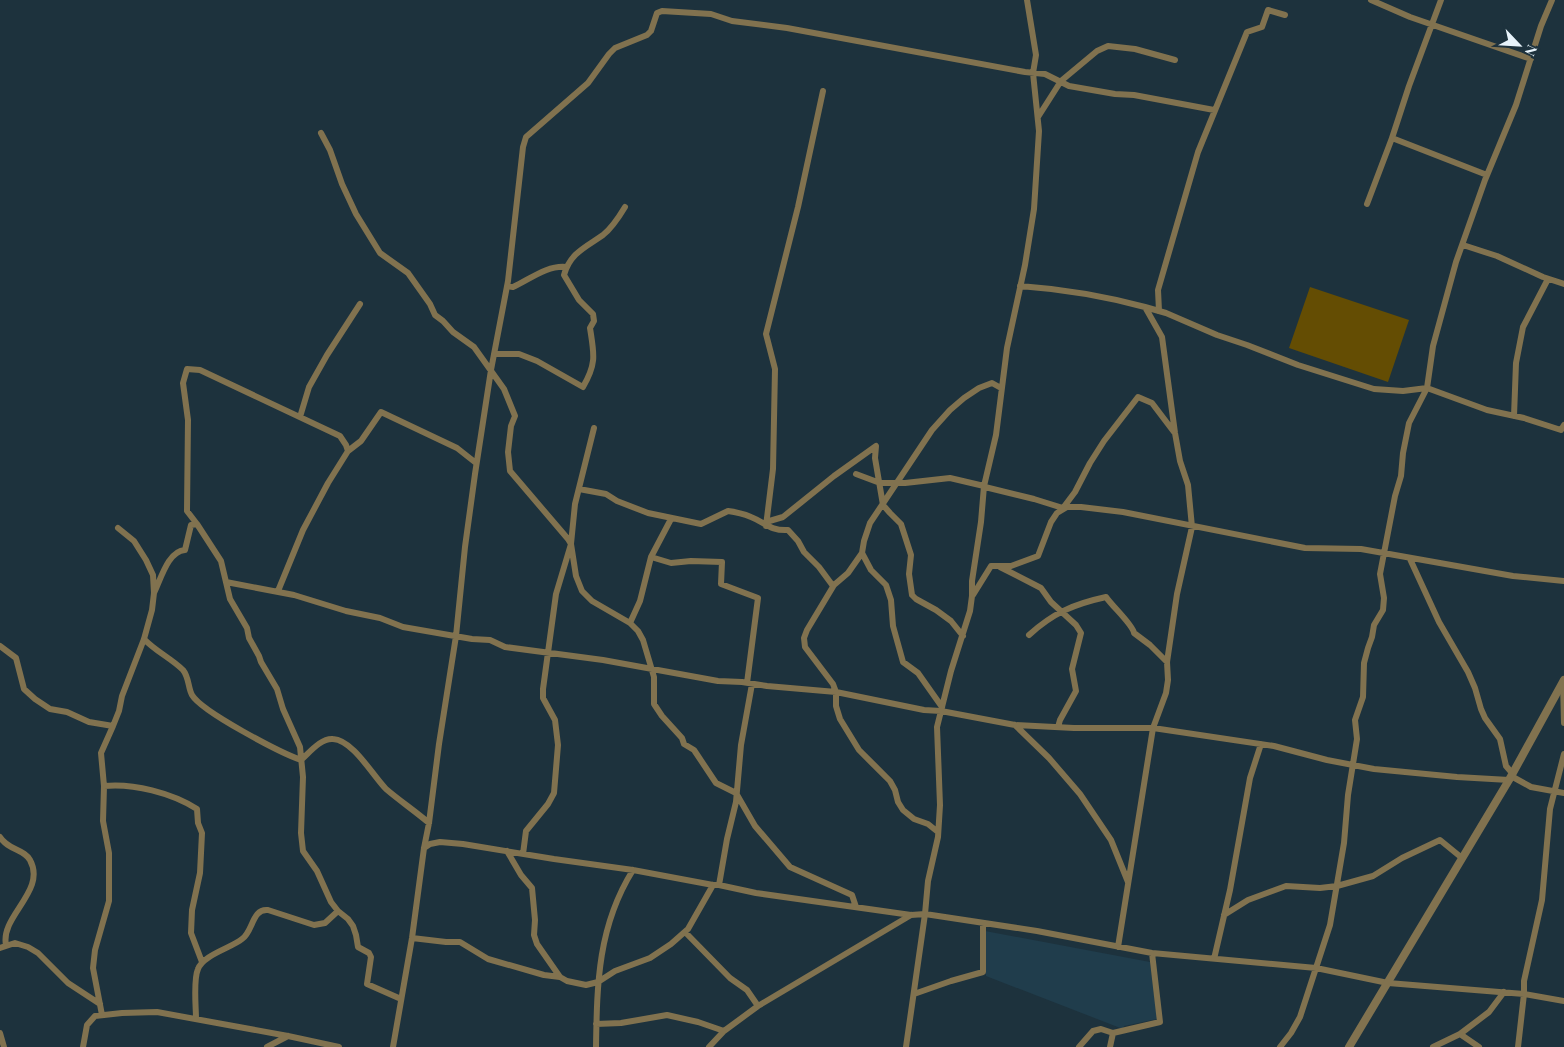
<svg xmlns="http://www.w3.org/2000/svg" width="1564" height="1047" font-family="'Playfair Display',serif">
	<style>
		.built { fill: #203d4c }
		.green { fill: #644d03 }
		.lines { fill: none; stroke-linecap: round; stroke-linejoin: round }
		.minor { stroke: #81724f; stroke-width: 6 }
		.tertiary { stroke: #81724f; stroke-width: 8 }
	</style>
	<rect width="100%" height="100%" fill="#1d323d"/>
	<path class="built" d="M985,931L1150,962L1157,1019L1124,1026L1123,1029L986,976Z"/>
	<path class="green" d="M1310,287L1409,320L1388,382L1289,348Z"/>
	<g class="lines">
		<path class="minor" d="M1371,0L1410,17L1531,59
			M1441,0L1409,86L1392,138L1487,175
			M1038,117L1061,81L1097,51L1108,46L1135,49L1175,60
			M321,133L330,150L342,184L356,214L380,253L408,273L430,304L435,315L443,321L453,332L474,347L504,389L515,416L511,426L508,452L510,471L568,539L571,544L576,576L582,591L592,601L630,623L638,631L643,640L654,677V704L662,716L682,738L684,744L694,750L716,783L736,793L755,826L790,867L852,895L856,907
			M1367,204L1392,138
			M1463,245L1497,256L1543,277L1564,284
			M507,286L513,287C529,280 547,265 566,267
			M1020,286C1061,289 1104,296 1145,307L1162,337L1175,433L1180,461L1188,485L1192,527L1177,594L1167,662L1168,680L1166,693L1153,728L1118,947
			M1145,307L1166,313L1217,335L1247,345L1298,365L1374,389L1403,391L1427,388L1487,410L1524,418L1561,430L1564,425
			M1159,311L1158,290L1198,152L1247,32L1262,27L1268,10L1285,15
			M494,354H519L537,361L583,387C597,363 594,354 590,328L594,321L593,314L579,300L564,275C570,253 586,247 603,235C612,228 619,217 625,207
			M1514,416L1516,363L1523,327L1548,279
			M300,417L309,387L327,355L360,304
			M348,451L346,445L340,436L200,370L187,369L183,383L188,420L187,511L197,524L221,561L230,599L247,628L249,638L259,656L261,662L277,689L283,709L300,747L303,777L301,833L303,851L317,871L331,902L338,911L348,919L353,926L356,935L358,947L369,953L371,957L367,984L401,999
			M856,474L880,483H905L950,478L984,486
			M985,487L1034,499L1063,508L1075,492L1090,463L1104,441L1138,397L1152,403L1174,432
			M579,489L606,494L617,501L648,513L701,524L728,511C736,512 744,514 751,517C766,523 770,531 788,530L798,541L804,552L819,567L833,586
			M766,522L783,517L834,476L876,446L875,458L883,505L890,513L901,524L911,555L909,574L912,595L916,599L936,610L951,621L963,636
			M766,526L773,469L775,369L766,334L798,207L823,91
			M862,553L848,573L834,585L807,630L804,638L805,647L833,684L836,692V706L840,719L859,750L890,781L895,790L898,802L903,810L914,819L928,824L938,832
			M651,557L671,563L691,561L722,562L721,584L758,598L747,683
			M1410,559L1439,622L1468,672L1475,688L1481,709L1485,718L1500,739L1506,766L1512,773
			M1000,567L1041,588L1051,602L1076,625L1081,633L1072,669L1076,691L1060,720L1058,727
			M226,582L294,595L346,611L380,618L403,627L472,639L490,640L505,647L603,660L718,681L742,682L767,686L836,692L924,710L941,711L1015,725L1074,728H1153L1274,746L1327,760L1374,769L1457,777L1509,780
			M278,591L303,530L328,483L348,451L361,441L381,412L457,448L476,463
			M154,593C161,579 168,551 185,550L191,525L197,524
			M973,595L991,566H1011L1038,556L1051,522L1057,513L1067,507H1081L1123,512L1305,548L1361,549L1513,576L1564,581
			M630,623L640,601L651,557L671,519
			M1029,635C1053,613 1074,604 1106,597C1112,606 1133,625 1134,633L1150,645L1167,662
			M144,639C155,651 171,658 183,670C189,677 188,688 192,695C202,712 281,753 301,760C310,752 321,738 333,739C353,740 373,776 386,789C400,801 415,811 429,823
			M0,646L16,658L24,689L35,699L50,709L67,712L89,722L113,726
			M1563,681L1564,723
			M942,707L918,673L903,662L893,626L891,600L886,585L871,570L862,553L864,541L870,523L932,430L950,410L964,398L979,388L992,383L1001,388
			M1015,725L1049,758L1080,794L1111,840L1128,882
			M1511,776L1531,787L1564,793
			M104,786C133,783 172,793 197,809L198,823L202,833L200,873L192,910L191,933L202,962
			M0,837C8,850 24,849 30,860C47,891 0,916 6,945
			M424,848L430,844L440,842L463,844L554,859L633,870L713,885H719L756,893L911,915L925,914L1037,931L1152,953L1316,968L1388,983L1524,994L1564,1001
			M507,851L521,875L532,888L535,920L534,935L537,944L560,977L567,981L586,985L598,982L615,971L650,958L671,944L688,929L713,885
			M523,854L526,831L548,804L554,793L558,745L555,720L543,698V689L556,594L571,544L575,504L594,428
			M719,885L727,839L736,802L741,745L752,684
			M1224,915L1248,900L1286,886L1320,888L1337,886L1373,876L1402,858L1440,840L1462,858
			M685,932L730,978L747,990L758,1006
			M412,938L446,942H460L488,959L544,975L560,977
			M0,948L15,943L28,947L38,953L68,983L100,1004
			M1214,959L1230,890L1250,778L1261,744
			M914,994L951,981L983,972V923
			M102,1015L93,968L95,950L109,901V853L103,821L104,786L101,753L113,726L119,711L122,696L144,639L152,610L154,593L153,575L146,560L134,541L118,528
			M196,1019C196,1006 193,980 198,969C203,955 231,948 242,939C253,932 252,908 268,910L314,925L325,923L338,911
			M596,1024L621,1023L667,1015L698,1022L724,1031
			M0,1033L4,1047
			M1460,1034L1489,1012L1504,992
			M83,1047L87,1025L95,1016L122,1013L157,1012L288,1036L339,1047
			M267,1047L288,1036
			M393,1047L412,938L424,848L429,823L439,744L456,636L465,547L475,474L491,370L508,281L523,147L526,137L588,83L609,54L615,48L647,35L651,31L657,13L662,11L711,14L732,21L787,28L1025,72L1045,74L1069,86L1115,94L1134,95L1214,110
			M596,1047C597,983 598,926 633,870
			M709,1047L724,1031L758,1006L911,915
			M906,1047L925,914L928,881L938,837L940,805L937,727L951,671L970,611L972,596V581L981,522L984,486L996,435L1007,348L1025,265L1034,209L1039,131L1033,73L1036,55L1027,0
			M1079,1047L1093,1031L1101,1029L1113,1033L1160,1022L1152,953
			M1110,1047L1113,1033
			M1280,1047L1291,1033L1300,1017L1330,925L1344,843L1348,795L1357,739L1355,720L1363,697L1364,663L1368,648L1372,637L1374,625L1383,610L1384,598L1380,574L1395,496L1401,476L1403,453L1409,423L1427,388L1433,346L1456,262L1485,180L1516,105L1541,26L1552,0
			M1433,1047L1460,1034L1479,1047
			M1518,1047L1524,994V981L1542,900L1550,809L1564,754"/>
		<path class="tertiary" d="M1349,1047L1509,780L1564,680"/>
	</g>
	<g transform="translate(1519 45) rotate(115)" stroke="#1d323d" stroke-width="4" paint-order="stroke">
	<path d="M0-4L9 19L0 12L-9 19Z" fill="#e7f3fa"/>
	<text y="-8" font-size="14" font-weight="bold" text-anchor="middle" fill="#e7f3fa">N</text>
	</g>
</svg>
